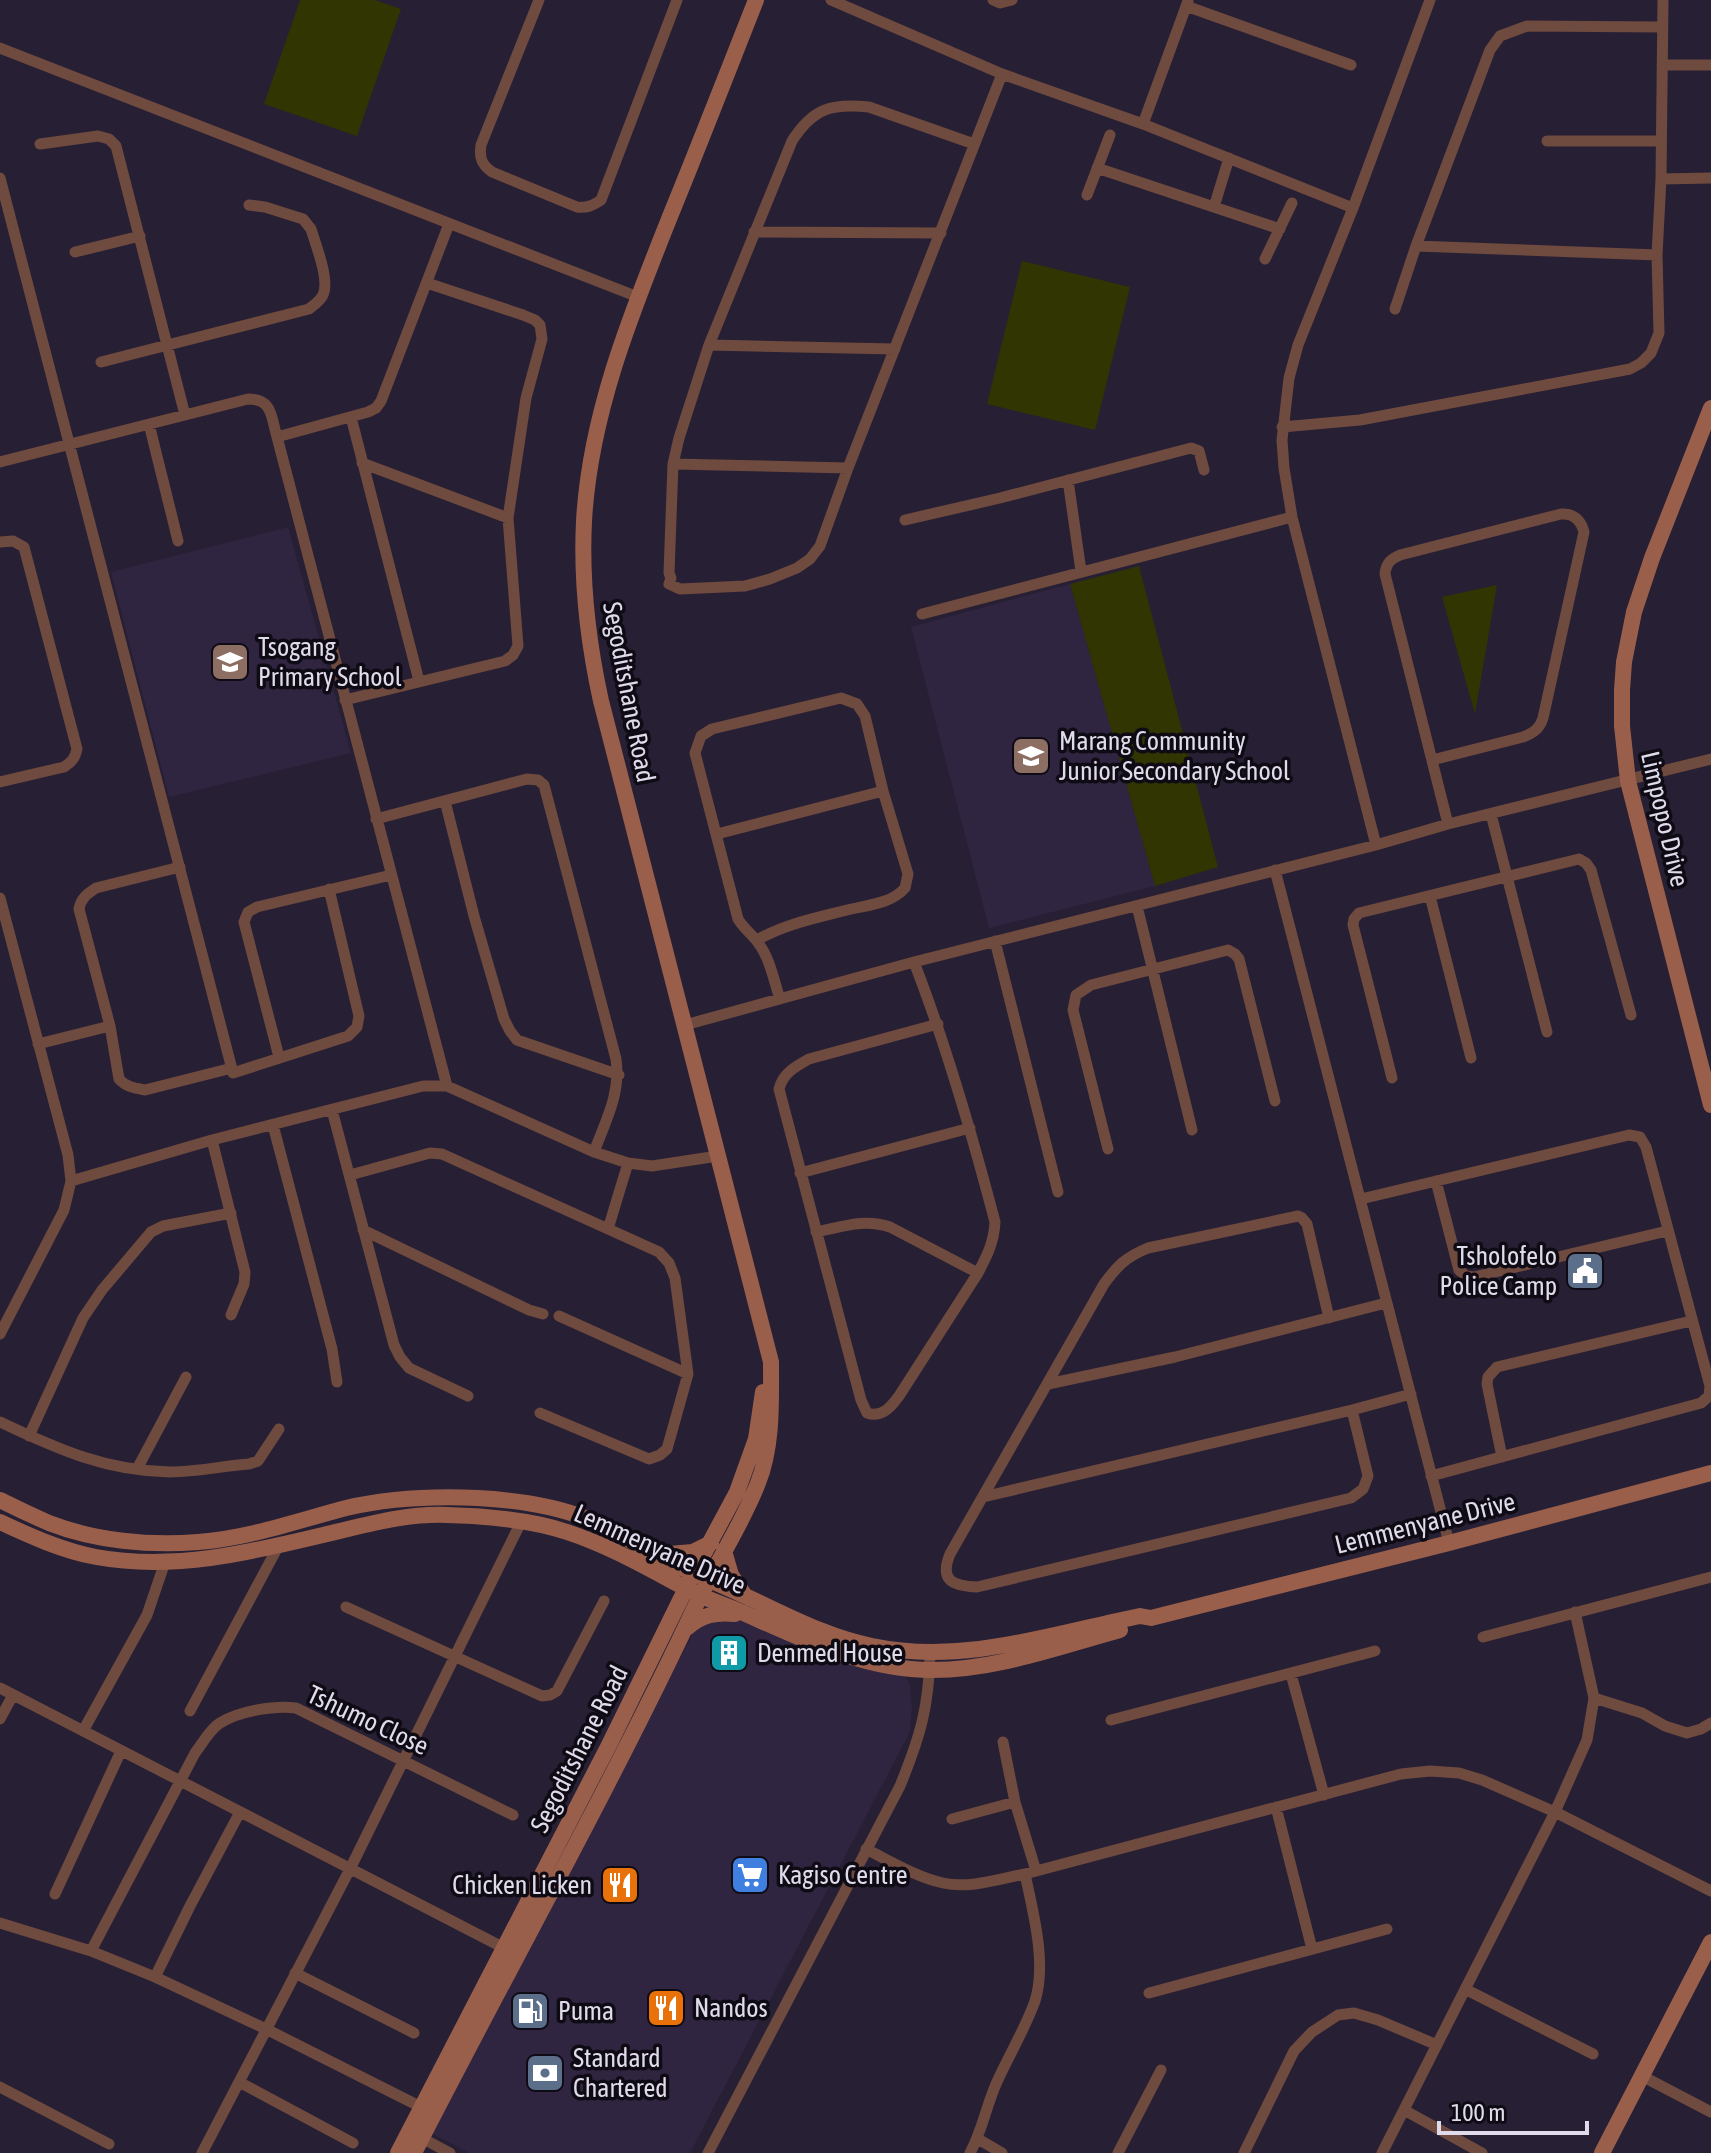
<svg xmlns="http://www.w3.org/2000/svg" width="1711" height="2153" font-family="'Asap Condensed',sans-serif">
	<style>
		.built { fill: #302540 }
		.green { fill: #313502 }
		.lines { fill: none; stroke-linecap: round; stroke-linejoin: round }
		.street { stroke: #6f4a3e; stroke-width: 11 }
		.secondary { stroke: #995f4b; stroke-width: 16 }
		.labels { text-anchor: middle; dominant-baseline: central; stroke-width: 7; stroke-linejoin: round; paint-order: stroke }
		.poi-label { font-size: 26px; fill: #e0dbea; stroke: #0f0b15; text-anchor: start }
		.street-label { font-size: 26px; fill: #e0dbea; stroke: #0f0b15 }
	</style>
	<rect width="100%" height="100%" fill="#271f34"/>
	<path class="built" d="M288,527L351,753L169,797L111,572Z
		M1070,584L1155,886L989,928L911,627Z
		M738,1616L801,1638L858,1668L879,1672L892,1671L904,1675L910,1685L912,1707L910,1732L690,2153H470L431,2133L700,1620Z"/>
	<path class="green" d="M300,0H375L401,9L357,136L264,104Z
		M1022,261L1130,287L1095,430L987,404Z
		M1139,566L1218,867L1155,886L1070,584Z
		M1497,585L1475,714L1442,597Z"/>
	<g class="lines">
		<path class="street" d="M539,0L481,145C479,158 482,165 492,172L577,207C587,208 592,206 601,200L677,0
			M831,0L1002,74L1143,124L1353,208
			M993,0L1000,3L1012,0
			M1186,6L1351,65
			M0,48L638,297
			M1662,65H1711
			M1143,124L1188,1
			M1547,141H1660
			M40,144L98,136L109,139L116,146L185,415
			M974,144L869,107C832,103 813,108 792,141L709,345L679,438L673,464L669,573L671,578L669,584L680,589L745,586L770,579L797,568L810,559L820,546L848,468L1002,74
			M1097,168L1280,229
			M0,178L233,1073L348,1036L357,1027L359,1016L329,889
			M1661,179L1711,178
			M1087,195L1110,135
			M1214,207L1229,158
			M754,232L941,233
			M1416,246L1657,255
			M75,252L140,236
			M1265,259L1292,203
			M1395,309L1416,246L1490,50L1500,36L1527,26L1662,27
			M709,345L895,349
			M101,362L309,309C314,305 320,301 323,295C330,280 316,246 311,229L303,219L265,207L249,205
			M351,417L419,681
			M149,424L178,541
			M1282,427L1360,420L1630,369L1641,363L1651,353L1659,333L1657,255L1661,179L1663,0
			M277,437L368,412L376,408L381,401L449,224
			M0,462L248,399C273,399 271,417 277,437L447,1086
			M362,463L508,518
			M673,464L848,468
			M1068,480L1081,571
			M905,520L1000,498L1191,448L1199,451L1204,470
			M0,542L13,541L24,547L77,749C75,758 72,762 64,767L0,782
			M922,614L1292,517
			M345,700L505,661L513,655L518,646L508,518L526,398L542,339L540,325L535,320L523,315L427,283
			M1432,760L1523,737C1534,733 1540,728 1543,718L1584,532C1581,520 1573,513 1561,514L1400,555C1391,559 1386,563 1385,574L1448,824
			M445,801L474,916L504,1019L510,1031L517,1040L619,1075
			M1491,814L1547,1032
			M376,819L527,779L538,780L544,785L616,1059C621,1093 606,1120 594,1152
			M717,834L883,791
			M1376,845L1292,517L1284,468L1282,440L1289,378L1298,345L1353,208L1430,0
			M180,867L96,888C87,894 81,898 79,909L110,1026L119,1079C126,1087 134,1088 145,1090L232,1068
			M1275,870L1449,1543
			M1430,896L1471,1058
			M0,898L68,1155L71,1181L64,1210L0,1334
			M1137,906L1192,1130
			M757,940C785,924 816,918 847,910C867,905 891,904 905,888L908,874L883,791L865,716L857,704L841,698L712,729L701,736L695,753L738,919C744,929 753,935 759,944C770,959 774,981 780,999
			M995,941L1058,1192
			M914,962C947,1047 972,1134 995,1222C994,1242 987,1256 978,1273L899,1396C891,1407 882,1418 867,1413L861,1400L779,1089C783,1073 795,1067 809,1059L938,1024
			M685,1025L914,962L1376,845L1448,824L1711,759
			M38,1044L110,1026
			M279,1057L244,922L248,912L257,907L391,875
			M1392,1078L1353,925L1354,919L1359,913L1579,859L1586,863L1591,870L1631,1015
			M332,1110L394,1345L400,1357L409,1368L468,1396
			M273,1125L332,1349L337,1382
			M212,1140L245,1272L244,1284L231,1315
			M1108,1149L1073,1010L1076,995L1091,985L1228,950L1235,954L1239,959L1275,1101
			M800,1173L970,1128
			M350,1175L430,1153L442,1154L659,1252L669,1263L675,1278L688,1374L667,1449L660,1455L649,1459L540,1413
			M71,1181L212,1140L423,1086H447L594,1152L628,1163L652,1166L718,1156
			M1436,1181L1459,1270L1466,1276L1474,1277L1667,1231
			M1361,1199L1629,1135L1640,1137L1646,1147L1710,1386L1709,1396L1701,1403L1431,1476
			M608,1229L628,1163
			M363,1230L529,1310L543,1314
			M816,1232C842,1227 864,1218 890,1227L978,1273
			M559,1316L688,1374
			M1329,1318L1307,1224L1302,1218L1298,1216L1148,1248C1126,1257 1118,1265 1104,1284L950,1554C939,1581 953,1586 977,1587L1351,1498L1363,1489L1368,1476L1352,1410
			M1048,1384L1175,1357L1386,1303
			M0,1422C57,1449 106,1471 170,1472C196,1472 223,1466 249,1464L258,1461L279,1429
			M29,1436L83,1318L102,1290L151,1232L163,1226L231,1213
			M1502,1457L1487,1384L1488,1377L1497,1367L1691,1321
			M137,1469L186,1377
			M983,1497L1352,1410L1411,1394
			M346,1607L542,1696L550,1695L557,1691L604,1601
			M1483,1637L1711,1577
			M1291,1674L1324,1795
			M0,1688L508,1950
			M1594,1698L1642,1713L1665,1726L1687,1733L1701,1729L1711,1723
			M190,1711L279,1545
			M0,1719L13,1695
			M1111,1720L1375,1651
			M83,1731L147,1615L165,1562
			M1003,1742L1015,1802L1036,1871
			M1276,1807L1312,1949
			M240,1812L190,1906L155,1977L266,2029L421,2107
			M952,1819L1015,1802
			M866,1849C890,1861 916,1877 943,1883C969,1889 999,1879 1025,1874L1401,1774L1430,1771L1459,1773L1482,1780L1555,1812L1711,1891
			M55,1894L121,1751
			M0,1923L91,1951L155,1977
			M91,1951L195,1753C203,1743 209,1730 220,1723C239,1711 275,1705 296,1708L513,1815
			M295,1973L414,2033
			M1465,1989L1593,2054
			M1149,1993L1387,1929
			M1642,2076L1711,2112
			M239,2082L353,2143
			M0,2087L109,2144
			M1404,2110L1482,2153
			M416,2135L450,2153
			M978,2139L1002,2153
			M202,2153L350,1869L521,1522
			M708,2153L900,1786C920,1737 929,1707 930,1654
			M970,2153C982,2131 986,2107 996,2084C1008,2057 1025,2029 1035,2001C1047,1963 1033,1912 1025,1874
			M1118,2153L1161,2070
			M1244,2153L1294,2051L1312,2032L1338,2015L1354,2013L1378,2020L1437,2045
			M1382,2153L1555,1812L1587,1740L1594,1698L1575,1612"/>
		<path class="secondary" d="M1711,408L1652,558L1634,612L1624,662L1622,690V726L1628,781L1711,1105
			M0,1500C16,1508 33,1516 49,1523C95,1541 150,1546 198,1542C249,1538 297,1521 346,1508C389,1498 434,1496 478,1498C514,1500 552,1505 585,1518C610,1527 632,1542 655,1555C683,1570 714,1581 743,1595C785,1614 826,1637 872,1646C964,1665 1051,1634 1140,1616L1151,1618L1449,1543L1711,1473
			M0,1522C30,1536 63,1551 96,1557C173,1571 248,1553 323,1535C363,1526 405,1513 447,1515C484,1516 532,1520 567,1532C613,1547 654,1572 697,1594C714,1602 731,1607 748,1615C806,1641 866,1670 932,1670C996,1670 1058,1647 1120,1630
			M724,1551L731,1575L743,1593
			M657,1555L693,1552L711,1543
			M687,1628C701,1615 716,1612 735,1614
			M398,2153L609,1745L693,1574L737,1492L756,1439L763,1392
			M414,2153C507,1971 608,1792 695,1607C714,1566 742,1525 758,1483C773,1445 771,1402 771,1362L601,701C588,642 581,581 584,521C590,413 632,312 671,214C700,143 728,71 756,0
			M1602,2153L1711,1942"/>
	</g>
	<defs>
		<symbol id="school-square" viewBox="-11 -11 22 22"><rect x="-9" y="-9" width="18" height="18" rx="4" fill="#8d6e63" stroke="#0f0b15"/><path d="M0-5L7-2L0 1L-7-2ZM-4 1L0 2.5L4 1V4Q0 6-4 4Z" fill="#fff"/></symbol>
		<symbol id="civic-square" viewBox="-11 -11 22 22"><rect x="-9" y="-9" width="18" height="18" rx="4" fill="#5c6f8a" stroke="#0f0b15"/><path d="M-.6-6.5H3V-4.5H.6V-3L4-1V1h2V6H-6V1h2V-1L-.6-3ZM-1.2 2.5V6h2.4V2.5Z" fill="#fff"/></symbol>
		<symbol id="building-square" viewBox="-11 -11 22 22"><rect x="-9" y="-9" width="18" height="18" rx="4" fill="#0f9aa8" stroke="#0f0b15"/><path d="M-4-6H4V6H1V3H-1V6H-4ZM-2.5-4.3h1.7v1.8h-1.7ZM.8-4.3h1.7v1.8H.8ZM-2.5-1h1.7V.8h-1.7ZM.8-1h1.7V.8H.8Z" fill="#fff"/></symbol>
		<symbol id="supermarket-square" viewBox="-11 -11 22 22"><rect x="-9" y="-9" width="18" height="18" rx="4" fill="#3f7fe0" stroke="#0f0b15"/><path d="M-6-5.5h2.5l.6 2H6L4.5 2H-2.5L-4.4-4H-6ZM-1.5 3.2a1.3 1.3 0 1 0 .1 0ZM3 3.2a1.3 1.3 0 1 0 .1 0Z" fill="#fff"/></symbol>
		<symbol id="restaurant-square" viewBox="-11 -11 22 22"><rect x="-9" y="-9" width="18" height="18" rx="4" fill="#e8710a" stroke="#0f0b15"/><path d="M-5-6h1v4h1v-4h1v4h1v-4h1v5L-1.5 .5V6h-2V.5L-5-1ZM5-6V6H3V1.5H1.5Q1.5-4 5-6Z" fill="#fff"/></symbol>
		<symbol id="fuel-square" viewBox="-11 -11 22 22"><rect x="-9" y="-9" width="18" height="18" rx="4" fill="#5c6f8a" stroke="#0f0b15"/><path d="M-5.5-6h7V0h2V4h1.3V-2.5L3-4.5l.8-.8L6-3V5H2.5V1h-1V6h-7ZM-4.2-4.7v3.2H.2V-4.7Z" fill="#fff"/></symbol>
		<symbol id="bank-square" viewBox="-11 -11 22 22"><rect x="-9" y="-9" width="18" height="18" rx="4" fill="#5c6f8a" stroke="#0f0b15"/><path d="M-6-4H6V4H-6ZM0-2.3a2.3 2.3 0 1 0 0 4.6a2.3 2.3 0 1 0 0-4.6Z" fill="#fff"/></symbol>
	</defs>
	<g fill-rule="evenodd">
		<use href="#school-square" x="208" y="640" width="44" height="44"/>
		<use href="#school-square" x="1009" y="734" width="44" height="44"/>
		<use href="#civic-square" x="1563" y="1249" width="44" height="44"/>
		<use href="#building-square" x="707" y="1631" width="44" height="44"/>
		<use href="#supermarket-square" x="728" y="1853" width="44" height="44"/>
		<use href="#restaurant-square" x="598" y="1863" width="44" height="44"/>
		<use href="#restaurant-square" x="644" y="1986" width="44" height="44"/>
		<use href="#fuel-square" x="508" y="1989" width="44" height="44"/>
		<use href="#bank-square" x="523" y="2051" width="44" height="44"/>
	</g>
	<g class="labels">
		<g class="poi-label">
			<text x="258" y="647">Tsogang<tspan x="258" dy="30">Primary School</tspan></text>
			<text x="1059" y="741">Marang Community<tspan x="1059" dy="30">Junior Secondary School</tspan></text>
			<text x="1557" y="1256" text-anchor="end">Tsholofelo<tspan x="1557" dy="30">Police Camp</tspan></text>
			<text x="757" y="1653">Denmed House</text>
			<text x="778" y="1875">Kagiso Centre</text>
			<text x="592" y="1885" text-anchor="end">Chicken Licken</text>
			<text x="694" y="2008">Nandos</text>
			<text x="558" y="2011">Puma</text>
			<text x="573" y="2058">Standard<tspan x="573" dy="30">Chartered</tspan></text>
		</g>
		<g class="street-label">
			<text transform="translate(629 692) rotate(79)">Segoditshane Road</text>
			<text transform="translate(1665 819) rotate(77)">Limpopo Drive</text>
			<text transform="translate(1425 1523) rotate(-14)">Lemmenyane Drive</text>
			<text transform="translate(660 1549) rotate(24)">Lemmenyane Drive</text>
			<text transform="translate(368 1720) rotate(25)">Tshumo Close</text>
			<text transform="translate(579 1749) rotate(-63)">Segoditshane Road</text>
		</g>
	</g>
	<path d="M1439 2121v12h148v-12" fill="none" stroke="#e0dbea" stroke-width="4"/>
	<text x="1451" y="2121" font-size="24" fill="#e0dbea" stroke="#0f0b15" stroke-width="6" paint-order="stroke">100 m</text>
</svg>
